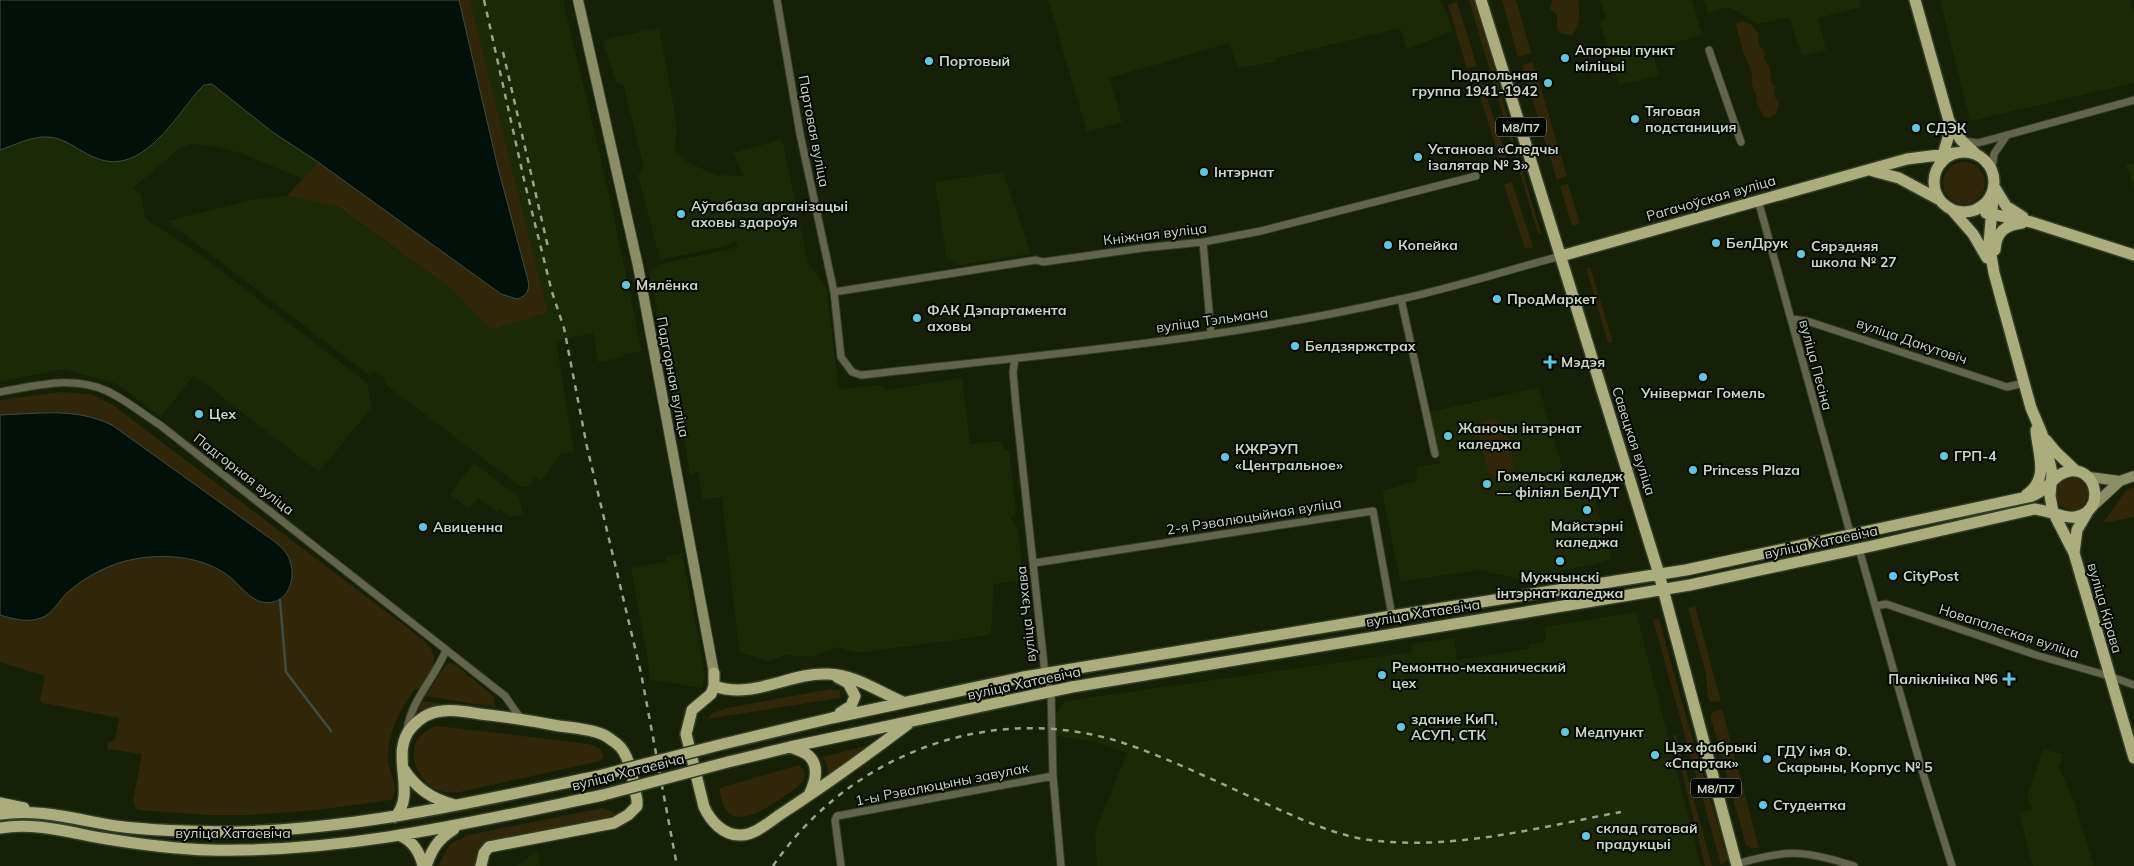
<svg xmlns="http://www.w3.org/2000/svg" width="2134" height="866" font-family="Mulish,sans-serif">
	<style>
		.built { fill: #1b2907 }
		.green { fill: #30270a }
		.water { fill: #01110a; stroke: #3e4c42 }
		.lines { fill: none; stroke-linecap: round; stroke-linejoin: round }
		.stream { stroke: #3e4c42; stroke-width: 2.5 }
		.street-casing { stroke: #323d25; stroke-width: 9 }
		.secondary-casing { stroke: #323d25; stroke-width: 12 }
		.primary-casing { stroke: #323d25; stroke-width: 14 }
		.street { stroke: #63644c; stroke-width: 7 }
		.secondary { stroke: #8b8d67; stroke-width: 10 }
		.primary { stroke: #abae7c; stroke-width: 11 }
		.rail { stroke: #9ba491; stroke-width: 2.5; stroke-dasharray: 6 6; stroke-linecap: butt }
		.primary-bridge-casing { stroke: #323d25; stroke-width: 14; stroke-linecap: butt }
		.primary-bridge { stroke: #abae7c; stroke-width: 11 }
		.poi-dot { fill: #5bc8e6; stroke: #040801; stroke-width: 2 }
		.labels { text-anchor: middle; dominant-baseline: central; stroke-width: 4; stroke-linejoin: round; paint-order: stroke }
		.shield { fill: #040801; stroke: #91988a; stroke-width: 1 }
		.shield-label { font-size: 12px; font-weight: bold; fill: #cdd5c5 }
		.poi-label { font-size: 14px; font-weight: bold; fill: #cdd5c5; stroke: #040801; text-anchor: start }
		.street-label { font-size: 14px; fill: #cdd5c5; stroke: #040801 }
	</style>
	<rect width="100%" height="100%" fill="#152006"/>
	<path class="built" d="M470,0H563L609,194L642,351L625,354L621,358L598,362L593,333L556,341L574,452L561,454L541,480L534,478L530,486L521,487L386,385L384,378L375,371L370,376L167,221L255,199L287,196L309,199L336,206L449,287L491,330L548,311Z
		M1048,0H1441L1453,31L1407,49L1400,28L1277,58L1276,62L1238,68L1229,43L1110,78L1122,122L1087,132Z
		M1600,0H1692L1702,35L1652,49L1659,76L1619,85L1600,22L1606,19Z
		M1704,0H1859L1862,7L1818,18L1826,50L1802,56L1789,17L1758,24L1729,7L1708,13Z
		M1940,0H2130L2134,15V83L1970,121Z
		M659,28L674,108L677,131L674,150L686,162L717,175L744,176L733,153L782,139L808,263L826,286L839,389L882,385L884,389L887,390L962,378L970,444L998,441L1004,445L1003,448L1009,451L1016,512L1011,519L1018,528L1023,580L994,584L991,635L858,653L838,647L812,657L785,655L769,661L739,652L722,497L703,500L698,472L690,475L681,417H679L649,273L660,264L738,247L735,241L726,246L660,260L638,175L644,169L624,86L616,82L603,42L610,38Z
		M208,84L216,86L271,131L318,162L303,179L240,153L218,147L191,144L180,148L133,188L140,193L146,219L202,256L368,384L371,408L319,472L194,375L161,417L117,384L63,369L0,382V150L31,139L48,137L65,141L100,160L129,159L146,149L163,135L200,89Z
		M2134,163V188L2126,165Z
		M1003,172L1031,254L959,265L946,255L935,182Z
		M1539,387L1570,493L1592,487L1611,559L1592,565L1520,579L1479,570L1400,582L1382,491L1416,481L1417,467L1440,463L1430,412Z
		M474,463L519,497L523,514L510,517L499,509L497,512L478,498L469,509L450,494Z
		M682,553L705,675L702,688L649,679L650,673L631,568L666,562V556Z
		M1636,612L1701,866H1097L1095,831L1127,753L1095,742L1055,736V715L1065,701L1412,652L1411,644L1454,638L1457,660L1529,649V644L1546,641L1545,627Z
		M2043,749L2063,754L2059,768L2074,801L2094,866H2033L2019,814L2032,809L2027,798Z
		M538,851L540,866H516Z"/>
	<path class="green" d="M459,0H470L548,312L491,330L449,287L337,206L287,196L318,162L501,294L528,280L497,164Z
		M1469,0H1476L1513,139L1541,233L1538,234Z
		M1502,0H1516L1531,53L1518,57Z
		M1552,0H1578C1580,14 1581,23 1572,35L1560,33L1557,29V14L1550,10Z
		M1457,2L1477,66L1467,69L1448,5Z
		M1742,21L1752,25L1759,34L1758,43L1765,53L1764,58L1770,68L1771,83L1775,87L1774,95L1779,104L1776,114L1770,118L1764,117L1756,102L1757,96L1752,85V72L1743,52L1736,24Z
		M1533,62L1567,176L1557,180L1522,65Z
		M1479,73L1507,160L1501,162L1473,75Z
		M1943 183a21 21 0 1 1 42 0a21 21 0 1 1-42 0Z
		M1512,182L1533,247L1525,249L1504,185Z
		M1568,184L1580,223L1572,226L1560,186Z
		M1590,267L1613,342L1608,343L1586,268Z
		M62,392L91,394L113,405L421,638C443,656 433,668 420,689H415C400,710 388,732 388,758C388,772 401,789 391,800L316,810L249,815H208L138,810L135,807L133,800L142,754L107,749L108,743L115,740L119,718L43,703L40,700L45,676L0,662V400Z
		M1490,419C1494,419 1498,420 1501,424C1507,431 1516,466 1512,475L1505,481L1495,479L1489,474L1478,435L1481,423Z
		M2056 494a16 16 0 1 1 32 0a16 16 0 1 1-32 0Z
		M2134,487V517L2103,523L2126,490Z
		M1695,606L1721,701L1710,702L1708,697L1706,674L1688,608Z
		M1659,618C1680,699 1705,779 1728,860L1721,865L1653,620Z
		M450,663L457,666L494,697L495,707L425,696L446,665Z
		M830,689L840,690V698L707,719L711,714L727,708Z
		M422,701L442,704L417,711Z
		M1722,709L1759,848H1751L1746,845L1711,718L1712,712Z
		M438,726L589,744L600,749L604,757L600,761L460,792C417,801 393,736 438,726Z
		M1673,735H1676L1712,866H1705Z
		M867,746L828,775L827,765L822,757Z
		M799,765L804,770C805,779 803,782 796,788C781,798 741,831 726,810C722,804 721,795 719,788Z
		M603,808L613,812L614,815L605,819L485,844L477,854V866H438L450,844L468,835Z"/>
	<path class="water" d="M0,0H459L497,164L528,280C530,290 527,296 517,299L501,294L318,162L271,131L212,84L204,85L200,89C175,117 142,177 96,158C79,152 67,138 48,137C32,136 15,145 0,150Z
		M41,413C66,412 89,414 112,425L271,539C279,545 287,551 290,561C297,581 286,607 262,602C249,599 240,585 230,577C205,557 166,553 135,559C111,563 86,576 68,592C59,600 53,614 41,618C28,623 13,619 0,615V415Z"/>
	<g class="lines">
		<path class="stream" d="M280,600L286,672L331,731"/>
		<defs>
			<path id="street" d="M777,0L800,134L834,292L841,357L852,372L861,375C1040,355 1225,340 1401,299C1455,287 1508,270 1561,256
				M1709,50L1741,142
				M1963,141L1978,143L2134,100
				M1992,169L1994,154L2007,135
				M1758,200L1851,536
				M1203,242L1211,333
				M834,292L1036,260L1043,262L1143,248L1203,242L1261,231L1476,176
				M1401,299L1435,454
				M1791,319L1807,321L2007,387L2024,383
				M1015,359L1013,372L1016,406L1045,674L1051,692L1053,776L1061,866
				M0,392C35,386 73,375 107,391C126,400 143,414 160,425L505,696L521,719
				M1859,549L1921,767L1952,866
				M1034,563L1373,511L1392,616
				M1876,606L1886,604L2036,655L2109,676L2134,685
				M407,730C411,700 435,678 446,650
				M1737,864C1787,849 1805,850 1854,866
				M841,866L835,820L837,816L1053,776"/>
			<path id="secondary" d="M578,0L638,266L714,673
				M2089,477L2120,481
				M2093,506L2120,481L2134,476"/>
			<path id="primary" d="M1481,0L1659,574L1737,866
				M1915,0L1949,121L1961,140L1975,153
				M1934 182a30 30 0 1 1 60 0a30 30 0 1 1-60 0Z
				M1942,158L1948,138L1949,121
				M1873,171L1899,178L1938,199
				M1994,188L1989,243L1994,273L2031,408L2042,434L2050,464L2052,473L2050,496L2053,512L2074,553L2134,758
				M1995,188L2006,206L2023,217
				M1952,210L1973,234L1987,258
				M1986,213L2031,222L2134,255
				M1995,250C1996,232 2005,225 2022,223
				M1561,256L1907,159L1955,153
				M2046,440L2056,452L2076,471
				M2026,495C2050,479 2038,455 2036,430
				M2074,553L2077,530L2087,513
				M714,673V686L711,694L692,710L686,734L704,807C710,820 723,836 741,835C755,835 769,822 781,814C824,786 867,755 908,724
				M837,677L848,683L855,696L851,706L840,713
				M714,686C754,700 789,672 828,674C856,675 877,691 903,702
				M723,744L832,718L1024,677L1392,616L1686,570L2032,496C2048,491 2054,473 2070,471C2099,468 2105,513 2075,517C2064,519 2048,510 2034,509L1872,546L1690,585L1072,687L790,747L728,762
				M790,747C796,749 805,752 809,756C820,767 815,783 809,795
				M403,768C416,788 431,799 455,805
				M0,803L24,808
				M0,814C40,808 77,820 116,826C156,831 196,832 236,832C359,829 479,801 598,776
				M395,817C418,793 388,753 412,727C420,718 431,712 442,711C455,709 468,712 480,714C507,717 533,721 559,726C574,728 591,729 604,735C608,737 613,741 617,744C631,755 633,783 637,800V806L628,815L614,823L489,847L484,853L481,866
				M0,828C33,822 68,832 101,838C137,844 174,849 210,850C344,853 473,822 603,795
				M401,836C414,842 420,853 423,866
				M426,866C432,849 438,839 454,829"/>
		</defs>
		<use href="#street" class="street-casing"/>
		<use href="#secondary" class="secondary-casing"/>
		<use href="#primary" class="primary-casing"/>
		<use href="#street" class="street"/>
		<use href="#secondary" class="secondary"/>
		<use href="#primary" class="primary"/>
		<path class="rail" d="M484,0L525,184L552,292L564,328L587,447L641,673L677,866
			M503,52L548,247
			M773,866C852,750 1001,697 1135,747C1178,763 1220,783 1262,802C1297,817 1332,835 1370,840C1453,851 1540,827 1621,812"/>
		<defs>
			<path id="primary-bridge" d="M598,776L723,744
				M603,795L728,762"/>
		</defs>
		<use href="#primary-bridge" class="primary-bridge-casing"/>
		<use href="#primary-bridge" class="primary-bridge"/>
	</g>
	<g class="poi-dot">
		<circle cx="1565" cy="58" r="5"/>
		<circle cx="929" cy="61" r="5"/>
		<circle cx="1548" cy="83" r="5"/>
		<circle cx="1635" cy="119" r="5"/>
		<circle cx="1916" cy="128" r="5"/>
		<circle cx="1418" cy="157" r="5"/>
		<circle cx="1204" cy="172" r="5"/>
		<circle cx="681" cy="214" r="5"/>
		<circle cx="1716" cy="243" r="5"/>
		<circle cx="1388" cy="245" r="5"/>
		<circle cx="1801" cy="254" r="5"/>
		<circle cx="626" cy="285" r="5"/>
		<circle cx="1497" cy="299" r="5"/>
		<circle cx="917" cy="318" r="5"/>
		<circle cx="1295" cy="346" r="5"/>
		<path d="M1547.5 354.5h5v5h5v5h-5v5h-5v-5h-5v-5h5z"/>
		<circle cx="1703" cy="377" r="5"/>
		<circle cx="199" cy="414" r="5"/>
		<circle cx="1448" cy="436" r="5"/>
		<circle cx="1944" cy="456" r="5"/>
		<circle cx="1225" cy="457" r="5"/>
		<circle cx="1693" cy="470" r="5"/>
		<circle cx="1487" cy="484" r="5"/>
		<circle cx="1587" cy="510" r="5"/>
		<circle cx="423" cy="527" r="5"/>
		<circle cx="1560" cy="561" r="5"/>
		<circle cx="1893" cy="576" r="5"/>
		<circle cx="1382" cy="675" r="5"/>
		<path d="M2006.5 671.5h5v5h5v5h-5v5h-5v-5h-5v-5h5z"/>
		<circle cx="1401" cy="727" r="5"/>
		<circle cx="1565" cy="732" r="5"/>
		<circle cx="1655" cy="755" r="5"/>
		<circle cx="1767" cy="759" r="5"/>
		<circle cx="1763" cy="805" r="5"/>
		<circle cx="1586" cy="836" r="5"/>
	</g>
	<g class="labels">
		<g class="shield">
			<rect x="1496" y="117.5" width="50" height="19" rx="4"/>
			<rect x="1691" y="778.5" width="50" height="19" rx="4"/>
		</g>
		<g class="shield-label">
			<text x="1521" y="127">М8/П7</text>
			<text x="1716" y="788">М8/П7</text>
		</g>
		<g class="poi-label">
			<text x="1575" y="50">Апорны пункт<tspan x="1575" dy="16">міліцыі</tspan></text>
			<text x="939" y="61">Портовый</text>
			<text x="1538" y="75" text-anchor="end">Подпольная<tspan x="1538" dy="16">группа 1941-1942</tspan></text>
			<text x="1645" y="111">Тяговая<tspan x="1645" dy="16">подстаниция</tspan></text>
			<text x="1926" y="128">СДЭК</text>
			<text x="1428" y="149">Установа «Следчы<tspan x="1428" dy="16">ізалятар № 3»</tspan></text>
			<text x="1214" y="172">Інтэрнат</text>
			<text x="691" y="206">Аўтабаза арганізацыі<tspan x="691" dy="16">аховы здароўя</tspan></text>
			<text x="1726" y="243">БелДрук</text>
			<text x="1398" y="245">Копейка</text>
			<text x="1811" y="246">Сярэдняя<tspan x="1811" dy="16">школа № 27</tspan></text>
			<text x="636" y="285">Мялёнка</text>
			<text x="1507" y="299">ПродМаркет</text>
			<text x="927" y="310">ФАК Дэпартамента<tspan x="927" dy="16">аховы</tspan></text>
			<text x="1305" y="346">Белдзяржстрах</text>
			<text x="1561" y="362">Мэдэя</text>
			<text x="1703" y="393" text-anchor="middle">Універмаг Гомель</text>
			<text x="209" y="414">Цех</text>
			<text x="1458" y="428">Жаночы інтэрнат<tspan x="1458" dy="16">каледжа</tspan></text>
			<text x="1235" y="449">КЖРЭУП<tspan x="1235" dy="16">«Центральное»</tspan></text>
			<text x="1954" y="456">ГРП-4</text>
			<text x="1703" y="470">Princess Plaza</text>
			<text x="1497" y="476">Гомельскі каледж<tspan x="1497" dy="16">— філіял БелДУТ</tspan></text>
			<text x="1587" y="526" text-anchor="middle">Майстэрні<tspan x="1587" dy="16">каледжа</tspan></text>
			<text x="433" y="527">Авиценна</text>
			<text x="1903" y="576">CityPost</text>
			<text x="1560" y="577" text-anchor="middle">Мужчынскі<tspan x="1560" dy="16">інтэрнат каледжа</tspan></text>
			<text x="1392" y="667">Ремонтно-механический<tspan x="1392" dy="16">цех</tspan></text>
			<text x="1998" y="679" text-anchor="end">Паліклініка №6</text>
			<text x="1411" y="719">здание КиП,<tspan x="1411" dy="16">АСУП, СТК</tspan></text>
			<text x="1575" y="732">Медпункт</text>
			<text x="1665" y="747">Цэх фабрыкі<tspan x="1665" dy="16">«Спартак»</tspan></text>
			<text x="1777" y="751">ГДУ імя Ф.<tspan x="1777" dy="16">Скарыны, Корпус № 5</tspan></text>
			<text x="1773" y="805">Студентка</text>
			<text x="1596" y="828">склад гатовай<tspan x="1596" dy="16">прадукцыі</tspan></text>
		</g>
		<g class="street-label">
			<text transform="translate(814 131) rotate(79)">Партовая вуліца</text>
			<text transform="translate(1711 198) rotate(-16)">Рагачоўская вуліца</text>
			<text transform="translate(1155 234) rotate(-7)">Кніжная вуліца</text>
			<text transform="translate(1212 320) rotate(-8)">вуліца Тэльмана</text>
			<text transform="translate(1912 341) rotate(19)">вуліца Дакутовіч</text>
			<text transform="translate(1816 365) rotate(75)">вуліца Песіна</text>
			<text transform="translate(673 377) rotate(79)">Падгорная вуліца</text>
			<text transform="translate(1634 441) rotate(72)">Савецкая вуліца</text>
			<text transform="translate(244 474) rotate(38)">Падгорная вуліца</text>
			<text transform="translate(1254 516) rotate(-9)">2-я Рэвалюцыйная вуліца</text>
			<text transform="translate(1821 542) rotate(-12)">вуліца Хатаевіча</text>
			<text transform="translate(2105 608) rotate(74)">вуліца Кірава</text>
			<text transform="translate(1423 613) rotate(-9)">вуліца Хатаевіча</text>
			<text transform="translate(1026 614) rotate(-96)">вуліца Чэхава</text>
			<text transform="translate(2009 631) rotate(18)">Новапалеская вуліца</text>
			<text transform="translate(1024 683) rotate(-12)">вуліца Хатаевіча</text>
			<text transform="translate(628 772) rotate(-14)">вуліца Хатаевіча</text>
			<text transform="translate(942 784) rotate(-11)">1-ы Рэвалюцыны завулак</text>
			<text x="233" y="833">вуліца Хатаевіча</text>
		</g>
	</g>
</svg>
